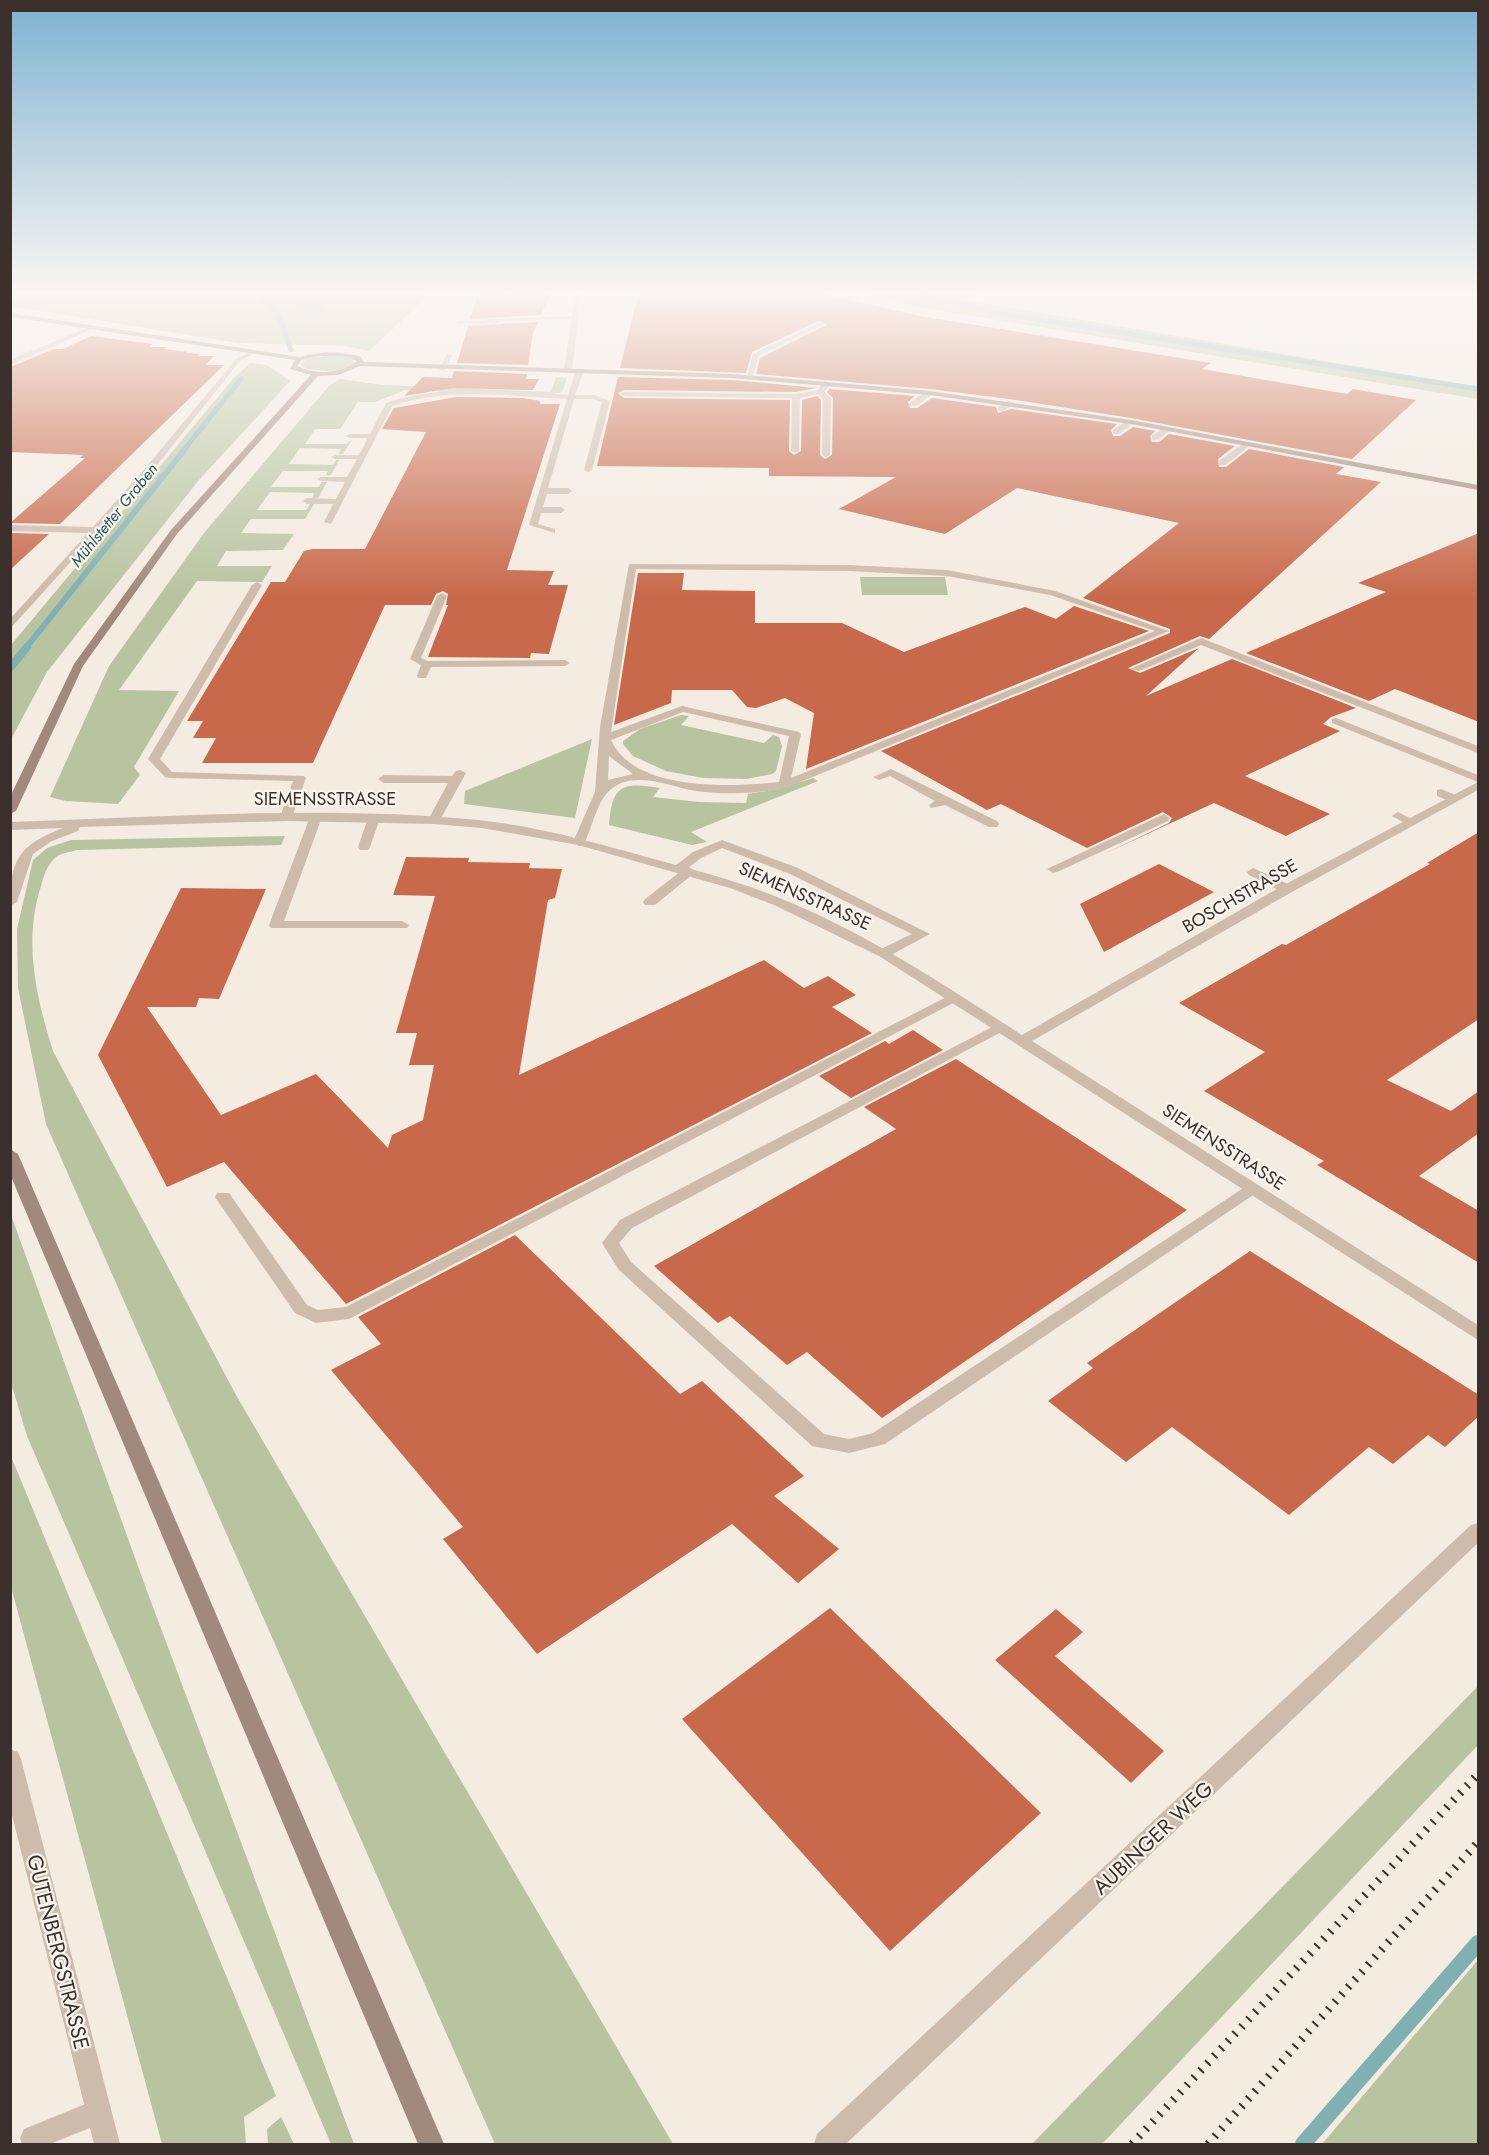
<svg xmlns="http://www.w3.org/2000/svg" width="1489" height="2155" font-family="Jost,sans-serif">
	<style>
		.green { fill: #b8c4a0 }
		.water { fill: #7fb0b2 }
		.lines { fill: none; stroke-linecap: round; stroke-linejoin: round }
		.stream-far3 { stroke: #7fb0b2; stroke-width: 5 }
		.stream-far2 { stroke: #7fb0b2; stroke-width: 6 }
		.stream-far1 { stroke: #7fb0b2; stroke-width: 8 }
		.stream { stroke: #7fb0b2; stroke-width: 16 }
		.building { fill: #c8694b }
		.lane { fill: #cdbbac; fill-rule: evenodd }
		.street { fill: #cdbbac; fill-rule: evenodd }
		.secondary { fill: #a18a7d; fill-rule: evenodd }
		.rail { stroke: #3b302b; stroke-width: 8; stroke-dasharray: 2 8; stroke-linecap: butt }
		.labels { text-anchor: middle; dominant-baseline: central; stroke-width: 4.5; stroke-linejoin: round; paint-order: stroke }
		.far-water-label { font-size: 16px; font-style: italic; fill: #1f5a5e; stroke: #fbf5ee }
		.street-label { font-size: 18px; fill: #3b302b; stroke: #fbf5ee }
		.near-street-label { font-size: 21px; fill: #3b302b; stroke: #fbf5ee }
	</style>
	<rect width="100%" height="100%" fill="#f4ebe1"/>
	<path class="green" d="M10,295H429L369,351L345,346L237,343L11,306Z
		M870,295H977L970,299L953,298L1478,387V399L924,308Z
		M330,355L345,356L355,362C343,373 320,372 305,368L300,364L307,359Z
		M250,363L267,365L290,381L199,480L47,672L11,739V645L232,380Z
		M556,377L567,378L562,392L549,395L405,390L375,402H358L340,429H315L305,444H346L352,440L343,454H339L341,449L300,448L289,464L333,465L336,460H339L331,475H326L328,471H283L271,487H319L322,482H327L318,498H313L314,493L270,492L257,510H306L310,504H314L305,519H251L241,533L294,534L283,550L226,551L217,566H272L262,582L197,581L119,690L179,691L134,767L140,775L118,804L66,801L50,797L109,666L204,533L329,386L340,379L382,385L551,392Z
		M860,577H945L948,595H862Z
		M681,715L689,716L681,725L764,743L773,735L779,737L782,746L776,771L772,774L746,779L703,778L666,771L633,756L623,744V741L640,729Z
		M592,739L575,818L464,804L465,791Z
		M813,778L818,781L691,832L707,842L692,845L609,825C612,785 622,782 660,788L653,797L699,802L746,803L748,794L778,789Z
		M285,836L281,845L77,850C71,852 61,853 56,857C47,865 44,875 41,886C23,941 36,997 53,1051L236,1395L673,2144H495L46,1124L18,988L17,929L33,860L47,848L71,840Z
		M11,1215L147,1591L354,2144H331L27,1436L11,1383Z
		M10,1454L276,2096L244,2117L246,2144H162L11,1587Z
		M1478,1686V1745L1102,2144H1032Z
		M1478,1960V2144H1322Z
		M281,2117L294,2144H268L267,2129Z"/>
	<path class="water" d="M314,295L341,297L322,308L324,312L292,311L310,301Z"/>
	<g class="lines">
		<path class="stream-far3" d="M261,295L278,313L291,350
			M921,295L1004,314L1478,389
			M183,451L241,379"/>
		<path class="stream-far2" d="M25,649L185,449"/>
		<path class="stream-far1" d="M10,668L27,647"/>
		<path class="stream" d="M1303,2144L1478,1943"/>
	</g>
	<path class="building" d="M478,295H550L541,315L470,319Z
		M638,295H828L920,316L1211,363L1202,369L1347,394L1353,389L1416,400L1352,459L1131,418L1009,399L930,389L756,374L760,358L826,325L819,321L752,352L746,373L620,368Z
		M538,322L533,333L528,365L457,363L468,326Z
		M91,336L153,344L149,347H166L164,349L188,352L186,353L201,354L198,356H214L205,365H224L60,524L10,523L85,458H80L83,455L10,452V367L54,349H63Z
		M454,371L527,374L526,379H539L533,390L453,388L404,396L423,377L452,378Z
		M618,377L732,380L817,388L796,392L624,390L618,393L624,398L790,400L789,451L794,455L801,451L802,400L817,396L821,400L820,455L825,459L832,455L833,398L827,392L829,389L915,396L908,402L910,408H917L932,398L996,407L998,413L1011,409L1117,424L1111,430L1113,436H1120L1133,427L1155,431L1150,436L1152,442H1159L1169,434L1235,446L1218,459L1219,467H1226L1249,449L1344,467L1336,474L1381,482L1209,639L1200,636L1128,668L1140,673L1199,648L1146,696L1232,659L1356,708L1331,717L1323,724L1340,731L1245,776L1330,814L1286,836L1214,803L1102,855L1169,823L1172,818L1163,812L1087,848L1001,804L987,810L881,751L1170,633V629L1083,598L1179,523L1017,488L945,534L839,509L896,477L769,476V468L597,466Z
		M456,397L523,398L540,401V404H560L507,570L554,571L548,585H568L549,654L531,653L530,658L428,657L448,605H446L448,594L443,591L436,594L431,605H385L313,763H202L216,738H193L203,721H187L271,582H285L304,551L312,549H365L426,432L382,429L394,408Z
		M10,533L49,534L10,570Z
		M1479,533V722L1395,689L1369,701L1246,653L1386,592L1358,583Z
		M638,573H684L682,590L755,591V623H842L904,652L1025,607L1056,619L1074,606L1149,631L806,769L814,713L785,698L756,708L747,707L732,690H672L671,703L614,725Z
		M1479,832V1019L1387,1080L1451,1111L1479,1091V1133L1419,1176L1479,1211V1263L1317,1165L1324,1161L1204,1091L1265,1052L1179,1003L1282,944L1286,945L1430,864L1427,863Z
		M406,857L469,858L468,862L530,863L529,868L562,869L555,898L548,900L519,1075L764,960L804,988L828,976L856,995L832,1007L872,1033L346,1304L224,1162L167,1187L98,1055L181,888L266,889L219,999L199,998L196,1007H147L221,1115L316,1074L388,1148L392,1135L423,1120L434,1065H409L417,1033H396L435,896L393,895Z
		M1159,864L1214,892L1104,952L1080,904Z
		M913,1030L943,1050L851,1098L819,1076L885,1041L889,1044Z
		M956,1059L1187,1210L882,1418L807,1352L787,1365L730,1316L718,1323L654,1266L896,1129L864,1107Z
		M515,1235L680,1394L702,1381L804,1476L774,1496L839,1549L798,1583L732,1524L537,1654L443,1539L463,1527L331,1370L381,1344L358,1317Z
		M1250,1251L1479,1395V1416L1445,1447L1428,1435L1393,1464L1369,1447L1289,1515L1172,1427L1126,1462L1048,1401L1093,1368L1087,1363Z
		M830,1608L1041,1813L890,1951L682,1719Z
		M1056,1609L1083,1632L1055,1656L1164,1751L1131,1783L995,1660Z"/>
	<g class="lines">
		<path class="lane" d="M576,316L578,319L487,321L484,319Z
			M458,321H497L500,323L456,324Z
			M447,354L452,355L445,370H439Z
			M580,368L584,370L575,395H594L610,401L592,470L588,472L584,470L602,402L593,399H574L548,488H568L572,491L568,494H547L543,507H561L565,510L561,513H541L538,524L555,529V533L529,525L567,399C509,396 447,387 392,406L331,524L324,522L333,504H307L303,501L307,498L336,499L345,482L321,481L317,479L321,477H347L357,459H335L331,457L335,455H359L368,438H350L346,436L350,434H370L386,403C445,383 508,391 568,395L576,370Z
			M824,381L831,383L824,392L831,398L830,455L826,457L822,455L823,399L818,394L800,398L799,451L795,453L791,451L792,398L624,396L620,394L624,392L796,394L818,390Z
			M927,391L934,393L916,406H910V402Z
			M1008,401L1015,403L1004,411H998V407Z
			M1128,420L1135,422L1119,434H1113V430Z
			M1164,427L1171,429L1158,440H1152V436Z
			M1245,442L1252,444L1225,465H1219V461Z
			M629,564L848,565L947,570L1055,591L1169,631L788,787C759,794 726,795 696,791C669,787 632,768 608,792C597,803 592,827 585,842L579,846L573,842L595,792L600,727ZM636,569L848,571L947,576L1050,595L1155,631L791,778L801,734L799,732L682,706L611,732ZM683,712L789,736L779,782C732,787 634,792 611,740ZM609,756L633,774L608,780Z
			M257,582L262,585L160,759L172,772L304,776L306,778L292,817L286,821L280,817L293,781L169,778L165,777L148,759L252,585Z
			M442,593L447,596L421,658L428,661L565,660L570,663L565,666L431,667L426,678H418L417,676L421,665L410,659L437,596Z
			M1201,638L1478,746V753L1201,645L1139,671L1130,669Z
			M1336,718L1478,775V782L1332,723V719Z
			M891,769L997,821L999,824L997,827H989L945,805L931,808L929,805L935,801L890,776L879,780L873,777Z
			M460,770L466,773L440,820L434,824L428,820L448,783H384L378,779L384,775L452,776L456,771Z
			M1441,789L1458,796L1460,799L1454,803L1437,796V790Z
			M1398,812L1417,822L1411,826L1392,816Z
			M316,813L322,817L284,921H402L409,925L407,928H271L269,925L310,817Z
			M374,814L380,818L370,847L368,850H360L358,847L368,818Z
			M1164,814L1170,818L1168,821L1057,872L1053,873L1047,869Z
			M722,840L798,868L930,934L889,956H879L877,953L879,950L912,934L790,874L722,848L701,858L689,867L695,871L693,874L655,905H645L643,902L645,899L680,872L676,871V865L693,852Z
			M1253,868L1292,886L1293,889L1287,893L1282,892L1249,875L1247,872Z
			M954,993L961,997L959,1000L349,1319L316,1323L295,1313L215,1197L217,1193H229L307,1305L318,1310L346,1307Z
			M1000,1023L1007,1027L1005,1030L632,1228L619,1243L631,1262L824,1434L849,1439L873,1433L1248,1185L1254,1184L1262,1189L885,1444L849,1453L812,1446L619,1270L602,1243L620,1220Z
			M98,2099L107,2103L111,2112L107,2121L50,2144H22L20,2138L24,2129Z"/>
		<path class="street" d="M575,295H581L572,370L568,372L564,370Z
			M819,323L824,324L758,356L753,378L746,380L753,354Z
			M91,326L93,329L10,365V360Z
			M249,352L254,353L240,361L149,475L10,629V619L88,533L10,531V525L93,527L143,471L236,359Z
			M1478,782V790L1292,892L1032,1041L1478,1325V1340L879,956L774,905L730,888L578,845L482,828L434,824L286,821L80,827L78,831L52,841L33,854L17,902L10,906C10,859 19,845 63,828L10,830V822C166,817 324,805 478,820C536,826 594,842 650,858C694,870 739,881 782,899C868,934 944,985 1022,1035L1282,886Z
			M1478,1523V1543L846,2144H814L817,2134L1471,1525Z
			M10,1749L18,1752L21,1759L120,2144H94L10,1807Z"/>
		<path class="secondary" d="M10,313L300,357C322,351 340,351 361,357L364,362L732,374L930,391L1131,420L1478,485V490L1131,424L930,395L732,378L360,366L338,375L318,376L177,534L83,666L16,811L10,814V797L74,664L171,530L311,375L290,369L295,360L10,317ZM319,356H343L357,361C341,374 315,375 297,366L302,360Z
			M10,1149L18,1154L444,2144H418L10,1174Z"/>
		<path class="rail" d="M1132,2144L1478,1774
			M1208,2144L1478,1842"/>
	</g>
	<linearGradient id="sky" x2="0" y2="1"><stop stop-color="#7eb2d2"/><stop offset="0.49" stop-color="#faf6f2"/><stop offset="1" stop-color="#faf6f2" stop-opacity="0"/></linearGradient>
	<rect width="1489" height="597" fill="url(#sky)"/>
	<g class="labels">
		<g class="far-water-label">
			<text transform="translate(114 515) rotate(-51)">Mühlstetter Graben</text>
		</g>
		<g class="street-label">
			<text x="325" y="799">SIEMENSSTRASSE</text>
			<text transform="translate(805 896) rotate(24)">SIEMENSSTRASSE</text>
			<text transform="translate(1240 896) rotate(-30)">BOSCHSTRASSE</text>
			<text transform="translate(1224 1147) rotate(33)">SIEMENSSTRASSE</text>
		</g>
		<g class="near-street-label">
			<text transform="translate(1153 1838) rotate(-43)">AUBINGER WEG</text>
			<text transform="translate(58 1952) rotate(76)">GUTENBERGSTRASSE</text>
		</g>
	</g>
	<rect width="1489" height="2155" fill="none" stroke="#3b302b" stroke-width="24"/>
</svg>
